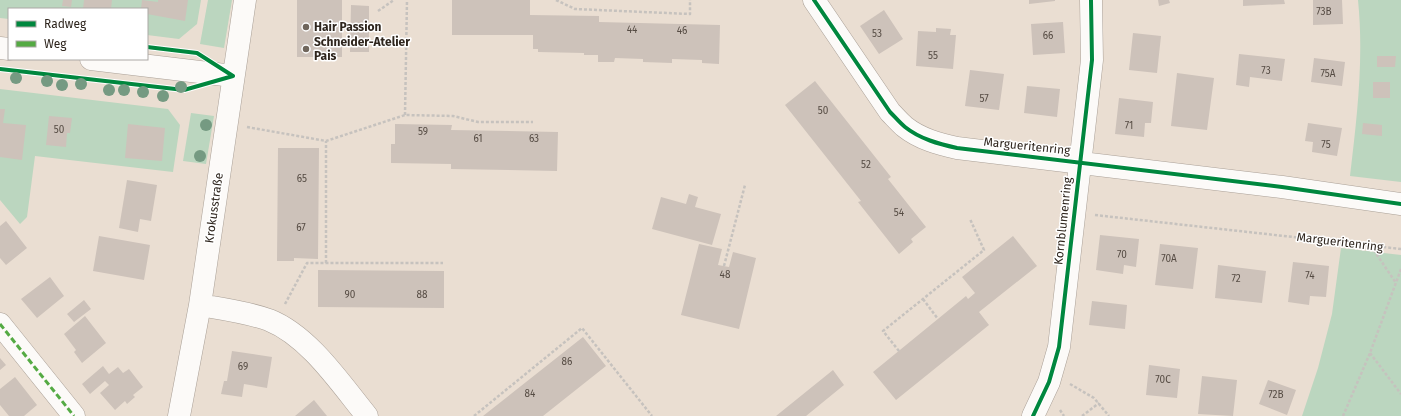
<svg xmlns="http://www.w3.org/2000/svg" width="1401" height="416" font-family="'Fira Sans',sans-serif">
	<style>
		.green { fill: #bbd6bf }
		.building { fill: #cdc2ba }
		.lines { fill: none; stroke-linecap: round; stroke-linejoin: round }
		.street-casing { stroke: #aaa097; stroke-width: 23 }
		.path { stroke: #c6c2be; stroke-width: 2.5; stroke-dasharray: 3 2; stroke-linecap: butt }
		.street { stroke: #fcfaf8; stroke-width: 22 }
		.quiet { stroke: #54aa43; stroke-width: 3; stroke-dasharray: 6 3; stroke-linecap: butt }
		.cycleway-casing { stroke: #fff; stroke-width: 6 }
		.cycleway { stroke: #00873e; stroke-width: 4 }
		.tree { fill: #759a82 }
		.poi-dot { fill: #70665c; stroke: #fff; stroke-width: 1.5 }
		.labels { text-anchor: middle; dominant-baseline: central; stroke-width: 3; stroke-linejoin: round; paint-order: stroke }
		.number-label { font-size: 10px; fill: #564c44 }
		.poi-label { font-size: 12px; font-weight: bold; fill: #2e251d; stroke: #fff; text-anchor: start }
		.street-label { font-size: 12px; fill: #2e251d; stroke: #fff }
	</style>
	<rect width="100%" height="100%" fill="#eaded2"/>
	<path class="green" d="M0,0H201L197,24L179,39L147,35V9H9V19L0,18Z
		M208,0H232L224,48L200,44Z
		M1358,0H1401V182L1350,176C1357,117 1364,59 1358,0Z
		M0,89L168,109L180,125L173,172L35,156L27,217L20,224L0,200Z
		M191,113L214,116L206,164L183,161Z
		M1341,248L1401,255V416H1302L1318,368L1332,314Z"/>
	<path class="building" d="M63,0H72L71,7L62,6Z
		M84,0H112L111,9H83Z
		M142,0L158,2V0H188L185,21L147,14V9H141Z
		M297,0H342V57H297Z
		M452,0H530V15L599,16V22L720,25L719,64L702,63V60L672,59V63L643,62V59L615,58L614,62H598V55H584V53L538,52V49H533V35H452Z
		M1029,0H1055V1L1029,4Z
		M1158,0H1169L1170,3L1159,6Z
		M1243,0H1284L1285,4L1243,6Z
		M1313,0H1342L1343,24L1313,25Z
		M351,5L369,6V52H350Z
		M884,10L903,39L879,54L860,26Z
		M1063,22L1065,53L1033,55L1031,24Z
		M936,28L951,29L950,35H956L953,69L916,66L918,31L936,32Z
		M1133,33L1161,36L1157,73L1129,70Z
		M1239,54L1285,59L1282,81L1250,77L1249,87L1236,85Z
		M1377,56H1396L1395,67H1377Z
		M1314,58L1345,62L1342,86L1311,82Z
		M970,70L1004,74L999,110L965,106Z
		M1177,73L1214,78L1207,130L1171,126Z
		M815,81L891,177L888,179L926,227L911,239L913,242L899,254L858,202L861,201L785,105Z
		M1373,82H1390V98H1373Z
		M1027,86L1060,89L1057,117L1024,113Z
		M1119,98L1153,102L1151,123H1145L1144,137L1115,134Z
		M0,109H5L3,123L26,125L22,160L0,157Z
		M49,116L72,118L70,133H67L66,147L46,145Z
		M1308,123L1342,128L1337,156L1312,152L1313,142L1305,141Z
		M1363,123L1382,125V136L1362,134Z
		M128,124L165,128L162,161L125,158Z
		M395,124L452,125L451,130L558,132L557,171L451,169V164L391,163V144H395Z
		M278,148H319L318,259L294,258V261H277Z
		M127,180L157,185L151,221L140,219L138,232L119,228Z
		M689,194L698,197L695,207L721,214L712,245L652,229L661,197L686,204Z
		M6,221L27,248L6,265L0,258V226Z
		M1100,235L1139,239L1136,267L1124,265L1123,274L1096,270Z
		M99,236L150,245L144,280L93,271Z
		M1013,236L1037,266L979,312L989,325L896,400L873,372L966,296L968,299L975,293L962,277Z
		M699,244L722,249L718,265L729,267L733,252L756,258L739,329L681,315Z
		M1160,244L1198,248L1193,289L1155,285Z
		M1293,262L1329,266L1326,297L1310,296L1309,305L1288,302Z
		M1218,265L1266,271L1262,303L1215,298Z
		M318,270L444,271V308L318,307Z
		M50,277L64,296L37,318L21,299Z
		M84,300L91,309L74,322L67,314Z
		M1092,301L1127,305L1125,329L1089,325Z
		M85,316L106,343L82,363L74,352L76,350L64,334Z
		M583,337L606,366L543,416H483Z
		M232,351L272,357L267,388L244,384L242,397L221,394L224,381H227Z
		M0,358L6,365L0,370Z
		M1149,365L1180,369L1177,398L1146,395Z
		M103,366L109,374L118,367L123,373L129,369L143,387L133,395L135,397L127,404L125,401L115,410L100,393L109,385L105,381L90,394L82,384Z
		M833,370L844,385L806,416H776Z
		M1202,376L1237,380L1233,416L1198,414Z
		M15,377L37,405L24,416H9L0,405V389Z
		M1268,380L1296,390L1287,415L1259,404Z
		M314,400L327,416H295Z"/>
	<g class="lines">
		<defs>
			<path id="street" d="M814,0L890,112C895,117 900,123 905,127C920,139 939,144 957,148L1282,187L1401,204
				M0,48L9,49
				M91,59L233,76
				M200,305C223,309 247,312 269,320C309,336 340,383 367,416
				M0,324L74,416
				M179,416L200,305L245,0
				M1033,416L1049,382L1059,347L1092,60L1091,0"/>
		</defs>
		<use href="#street" class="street-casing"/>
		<path class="path" d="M556,0L575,9L690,14V0
			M378,11L394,0
			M405,115L407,0
			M247,127L326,141L405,115L453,116L478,122H533
			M1095,215L1401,249
			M1371,246L1396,283
			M326,263V141
			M724,266L745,185
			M923,299L938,319
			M285,304L307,263H443
			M899,351L883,331L984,250L970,219
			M1370,353L1401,394
			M1070,384L1094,398L1109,416
			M1060,410L1064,416
			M474,416L582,328L652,416
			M1082,416L1099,403
			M1343,416L1370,353L1401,269"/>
		<use href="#street" class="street"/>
		<path class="quiet" d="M0,324L74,416"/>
		<defs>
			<path id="cycleway" d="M814,0L890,112C895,117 900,123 905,127C920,139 939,144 957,148L1282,187L1401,204
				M147,47L197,53L233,76
				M0,69L184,90L233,76
				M1033,416L1049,382L1059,347L1092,60L1091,0"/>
		</defs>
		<use href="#cycleway" class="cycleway-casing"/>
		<use href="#cycleway" class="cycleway"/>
	</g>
	<g class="tree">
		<circle cx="16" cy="78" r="6"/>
		<circle cx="47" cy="81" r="6"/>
		<circle cx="81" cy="84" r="6"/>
		<circle cx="62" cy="85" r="6"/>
		<circle cx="181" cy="87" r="6"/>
		<circle cx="109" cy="90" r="6"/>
		<circle cx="124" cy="90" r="6"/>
		<circle cx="143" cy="92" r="6"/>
		<circle cx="163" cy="96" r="6"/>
		<circle cx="206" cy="125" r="6"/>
		<circle cx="200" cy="156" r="6"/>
	</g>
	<g class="poi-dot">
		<circle cx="306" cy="27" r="4"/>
		<circle cx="306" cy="49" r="4"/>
	</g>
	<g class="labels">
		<g class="number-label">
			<text x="1324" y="12">73B</text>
			<text x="632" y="30">44</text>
			<text x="682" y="31">46</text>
			<text x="877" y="34">53</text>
			<text x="1048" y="36">66</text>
			<text x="933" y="56">55</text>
			<text x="1266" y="71">73</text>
			<text x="1328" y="74">75A</text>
			<text x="984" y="99">57</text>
			<text x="823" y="111">50</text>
			<text x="1129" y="126">71</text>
			<text x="59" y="130">50</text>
			<text x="423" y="132">59</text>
			<text x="478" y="139">61</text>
			<text x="534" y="139">63</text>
			<text x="1326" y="145">75</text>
			<text x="866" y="165">52</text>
			<text x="302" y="179">65</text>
			<text x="899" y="213">54</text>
			<text x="301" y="228">67</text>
			<text x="1122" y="255">70</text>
			<text x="1169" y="259">70A</text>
			<text x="725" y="275">48</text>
			<text x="1310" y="276">74</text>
			<text x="1236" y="279">72</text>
			<text x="350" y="295">90</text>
			<text x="422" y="295">88</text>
			<text x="567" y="362">86</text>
			<text x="243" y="367">69</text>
			<text x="1163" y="380">70C</text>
			<text x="530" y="394">84</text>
			<text x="1276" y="395">72B</text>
		</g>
		<g class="poi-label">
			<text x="314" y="27">Hair Passion</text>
			<text x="314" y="42">Schneider-Atelier<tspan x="314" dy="14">Pais</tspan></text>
		</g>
		<g class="street-label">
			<text transform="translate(1027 146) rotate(6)">Margueritenring</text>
			<text transform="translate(214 208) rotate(-82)">Krokusstraße</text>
			<text transform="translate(1063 221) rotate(-84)">Kornblumenring</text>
			<text transform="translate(1340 242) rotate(7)">Margueritenring</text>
		</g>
	</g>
	<rect x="8" y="8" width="140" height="52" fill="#ffffff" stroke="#aba8a5"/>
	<rect x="16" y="21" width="20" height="6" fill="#00873e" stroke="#aba8a5"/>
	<text x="44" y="28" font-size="12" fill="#2e251d">Radweg</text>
	<rect x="16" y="41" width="20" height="6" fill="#54aa43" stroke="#aba8a5"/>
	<text x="44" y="48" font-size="12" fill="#2e251d">Weg</text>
</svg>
